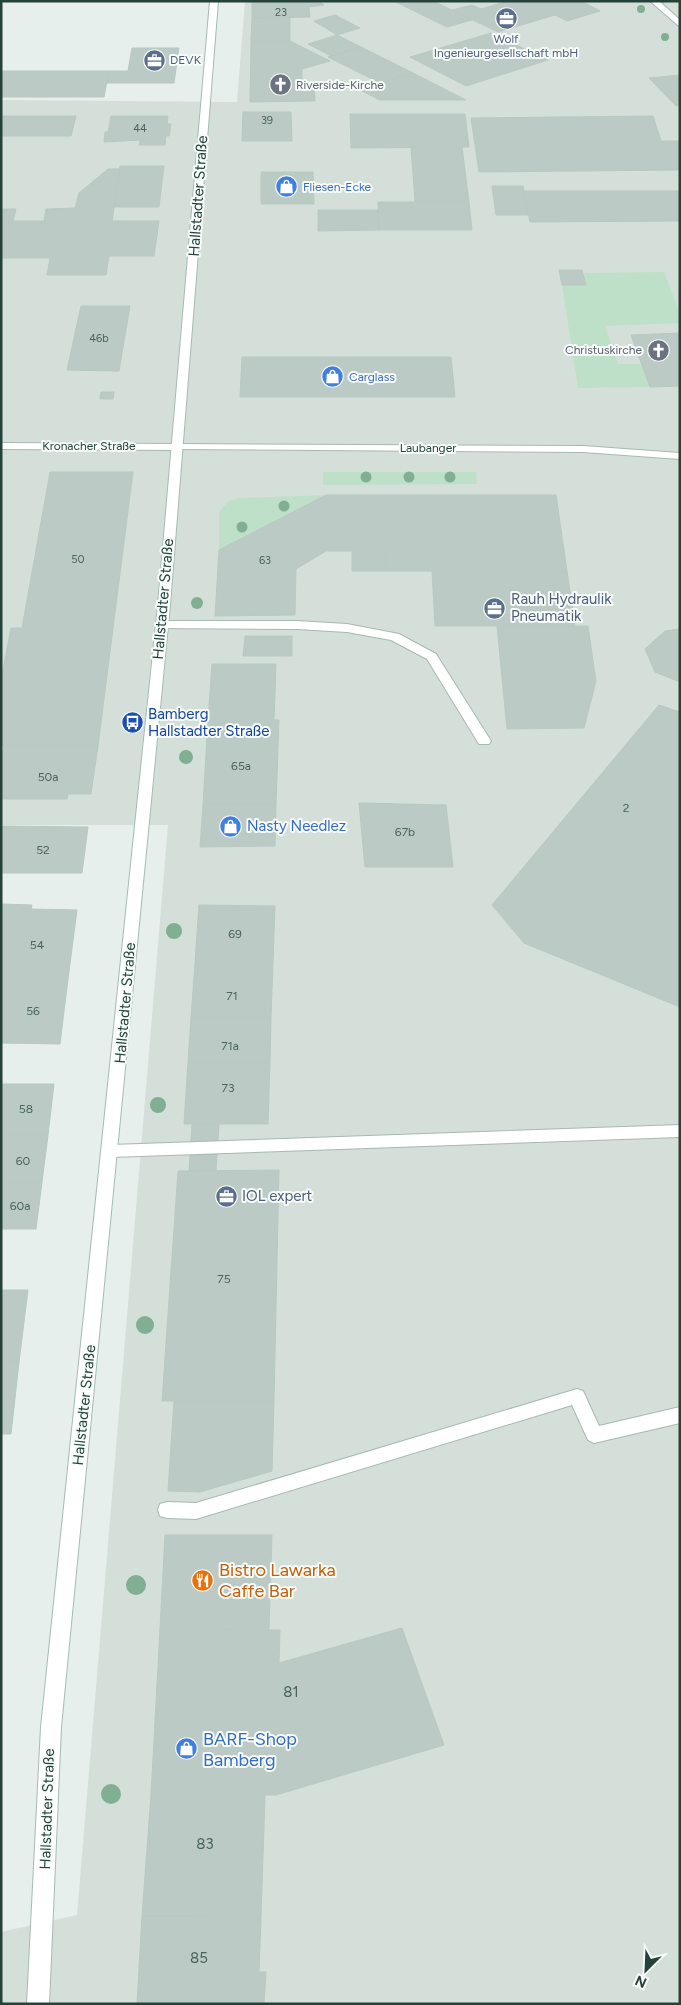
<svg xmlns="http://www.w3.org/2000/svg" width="681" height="2005" font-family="Figtree,sans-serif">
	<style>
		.built { fill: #d4dfda }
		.green { fill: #bfe0c8 }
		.building { fill: #bbcac4; stroke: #b8c9c2 }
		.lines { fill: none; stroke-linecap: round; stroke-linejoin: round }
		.service-casing { stroke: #a8b8b2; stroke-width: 2 }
		.minor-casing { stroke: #a8b8b2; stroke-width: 2 }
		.tertiary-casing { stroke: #a8b8b2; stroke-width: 2 }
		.secondary-casing { stroke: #a4bbb3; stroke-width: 2 }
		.service { fill: #fff; fill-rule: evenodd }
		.minor { fill: #fff; fill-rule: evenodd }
		.tertiary { fill: #fff; fill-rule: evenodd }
		.secondary { fill: #fff; fill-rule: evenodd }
		.tree { fill: #80af93 }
		.labels { text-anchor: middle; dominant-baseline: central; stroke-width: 4; stroke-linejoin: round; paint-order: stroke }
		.far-number-label { font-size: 11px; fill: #4a645c }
		.far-service-label { font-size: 12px; fill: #4e5e75; stroke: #f7fbf9 }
		.far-worship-label { font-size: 12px; fill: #5b616d; stroke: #f7fbf9; text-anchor: start }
		.far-shop-label { font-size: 12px; fill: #366cbe; stroke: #f7fbf9; text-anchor: start }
		.far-street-label { font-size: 12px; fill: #24423a; stroke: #f7fbf9 }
		.number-label { font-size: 12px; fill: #4a645c }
		.street-label { font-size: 15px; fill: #24423a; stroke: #f7fbf9 }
		.service-label { font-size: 15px; fill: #4e5e75; stroke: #f7fbf9; text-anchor: start }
		.transit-label { font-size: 15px; fill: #164399; stroke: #f7fbf9; text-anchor: start }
		.shop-label { font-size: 15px; fill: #366cbe; stroke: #f7fbf9; text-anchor: start }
		.near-number-label { font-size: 15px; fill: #4a645c }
		.near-food-label { font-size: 18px; fill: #c56008; stroke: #f7fbf9; text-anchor: start }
		.near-shop-label { font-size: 18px; fill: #366cbe; stroke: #f7fbf9; text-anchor: start }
	</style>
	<rect width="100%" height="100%" fill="#e6efeb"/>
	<path class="built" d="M245,1H680V2004H1V1932L77,1915L168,825H1V100L237,102Z"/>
	<path class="green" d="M664,272L680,314V323L605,326L618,364H642L650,387L578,388L562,285H585L583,273Z
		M323,472H476L477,484L323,485Z
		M326,495L219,550V512L229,501L238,498Z"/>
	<path class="building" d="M252,1H320L324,5L309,7L310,17L252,18Z
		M394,1H433L472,20L447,27Z
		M508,1H581L600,11L567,21L555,15L498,32L452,10L472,5L481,9Z
		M335,15L360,28L337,35L314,21Z
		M290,17V41H251L252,18Z
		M491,33L548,60L466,86L410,57Z
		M337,35L361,47L331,56L308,44Z
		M251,41H290L330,61L302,69V83L314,82L315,101L250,102Z
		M361,47L413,73L380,83L328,57Z
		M132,48H179L174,83H107L109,71H128Z
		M1,71H109L104,97H1Z
		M413,73L466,100H380L360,90Z
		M680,75V105L676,106L649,78Z
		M243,112H291L292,141H242Z
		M350,114H465L469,147L351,148Z
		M1,116H76L71,136H1Z
		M111,116H168L167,124H171L169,136H166L165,145H139L140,140L104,142L105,132H108Z
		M653,116L661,141H680V170L479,172L471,118Z
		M411,147H462L469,202H415Z
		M120,166H164L159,207H114Z
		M108,169H120L112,221H44L46,209L75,208L79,193Z
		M261,172H313L314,204H261Z
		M492,186H523L528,215H496Z
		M524,191H680V221L530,222Z
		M378,202H469L472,230H379Z
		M1,209H16L13,221H159L154,256H109L106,275H47L50,258H1Z
		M318,210H378L379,230L318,231Z
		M559,270H582L586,285H562Z
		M81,306H130L119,371L67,370Z
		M680,333V386L650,387L631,335Z
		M242,357H451L455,397H240Z
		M101,392H114L113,399H100Z
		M50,472H133L98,746H1V680L11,628H22Z
		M326,495H384L386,571H352V551H326L296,569L295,615L215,616L219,550Z
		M384,495H556L567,571H386Z
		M432,571H567L575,626H435Z
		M497,626H588L596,681L584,728L507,729Z
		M680,629V682L655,672L645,649L665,631Z
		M245,636H292V656H243Z
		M212,664H276L274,720H208Z
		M659,705L680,712V1007L524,943L492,905Z
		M208,720H279L276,804H203Z
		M4,746H98L91,794H68L67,799H1V760Z
		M359,803L446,805L453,867H365Z
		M203,804H276L275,846L200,847Z
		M1,826L88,827L82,873H1Z
		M1,904L32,905L31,909L77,910L68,979H1Z
		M199,905L275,906L273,963H195Z
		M195,963H273L271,1018H191Z
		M1,979H68L60,1044L1,1043Z
		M191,1018H271L270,1062H188Z
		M188,1062H270L268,1124H184Z
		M1,1084H54L48,1135H1Z
		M192,1124H219L216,1170L189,1171Z
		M1,1135H48L42,1182H1Z
		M279,1170L274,1401H162L178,1171Z
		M1,1182H42L36,1229H1Z
		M1,1290H28L19,1362H1Z
		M1,1362H19L11,1434H1Z
		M174,1401H274L272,1471L200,1492L168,1491Z
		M165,1535H272L269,1629H160Z
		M402,1628L444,1745L276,1795H151L160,1629L280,1630L279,1663Z
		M151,1795H265L261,1917L142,1916Z
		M142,1916L261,1917L259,1972H266L264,2004H137Z"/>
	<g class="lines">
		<defs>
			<path id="service" d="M161,621H297L347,624L399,634L436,654L491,741L489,744H479L427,659L391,640L347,632L297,629L157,628L155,625L157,622Z
				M680,1125V1137L111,1157L105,1155L103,1151L105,1147L111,1145Z
				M577,1389L583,1391L599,1426L680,1407V1423L594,1443L588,1440L572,1405L196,1519L167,1518L160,1516L158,1510L160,1504L167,1502L196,1503Z"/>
			<path id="minor" d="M650,1H659L680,20V27Z
				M177,444L583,446L680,453V459L583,452L173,449L171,447L173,445Z"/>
			<path id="tertiary" d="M1,443L177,444L183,447L177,450L1,449Z"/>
			<path id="secondary" d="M210,1H218L170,605L61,1727L49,2004H27L41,1727L158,605Z"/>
		</defs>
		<use href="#service" class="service-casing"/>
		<use href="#minor" class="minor-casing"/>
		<use href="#tertiary" class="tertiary-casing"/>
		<use href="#secondary" class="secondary-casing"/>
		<use href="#service" class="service"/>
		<use href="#minor" class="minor"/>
		<use href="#tertiary" class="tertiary"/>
		<use href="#secondary" class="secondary"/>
	</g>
	<g class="tree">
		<circle cx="641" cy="9" r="4"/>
		<circle cx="665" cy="37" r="4"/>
		<circle cx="366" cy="477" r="5.5"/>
		<circle cx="409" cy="477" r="5.5"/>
		<circle cx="450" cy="477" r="5.5"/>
		<circle cx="284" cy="506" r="5.5"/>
		<circle cx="242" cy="527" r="5.5"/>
		<circle cx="197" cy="603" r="6"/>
		<circle cx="186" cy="757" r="7"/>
		<circle cx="174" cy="931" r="8"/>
		<circle cx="158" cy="1105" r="8"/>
		<circle cx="145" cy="1325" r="9"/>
		<circle cx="136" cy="1585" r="10"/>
		<circle cx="111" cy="1794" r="10"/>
	</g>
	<defs>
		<symbol id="office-disc" viewBox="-11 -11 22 22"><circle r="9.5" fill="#5c6f8a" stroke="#f7fbf9"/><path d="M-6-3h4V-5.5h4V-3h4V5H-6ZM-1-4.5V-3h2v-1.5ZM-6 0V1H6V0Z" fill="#fff"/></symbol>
		<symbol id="church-disc" viewBox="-11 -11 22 22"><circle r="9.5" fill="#6b7280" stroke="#f7fbf9"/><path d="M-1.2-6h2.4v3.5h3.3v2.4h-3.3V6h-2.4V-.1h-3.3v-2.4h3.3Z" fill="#fff"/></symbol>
		<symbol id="shop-disc" viewBox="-11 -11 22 22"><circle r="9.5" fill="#3f7fe0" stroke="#f7fbf9"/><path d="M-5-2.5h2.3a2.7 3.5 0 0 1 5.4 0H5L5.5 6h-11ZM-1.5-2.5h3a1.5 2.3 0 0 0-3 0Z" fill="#fff"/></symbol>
		<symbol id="bus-disc" viewBox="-11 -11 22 22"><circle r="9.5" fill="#1a4fb4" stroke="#f7fbf9"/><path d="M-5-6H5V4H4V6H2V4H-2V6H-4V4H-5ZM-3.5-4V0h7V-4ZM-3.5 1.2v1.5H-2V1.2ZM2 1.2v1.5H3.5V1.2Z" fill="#fff"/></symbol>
		<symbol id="restaurant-disc" viewBox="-11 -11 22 22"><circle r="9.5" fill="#e8710a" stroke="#f7fbf9"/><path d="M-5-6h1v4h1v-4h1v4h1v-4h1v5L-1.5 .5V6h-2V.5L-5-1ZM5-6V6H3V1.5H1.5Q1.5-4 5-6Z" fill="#fff"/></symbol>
	</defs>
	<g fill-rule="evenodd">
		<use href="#office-disc" x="494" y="6" width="25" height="25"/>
		<use href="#office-disc" x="142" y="48" width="25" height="25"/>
		<use href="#church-disc" x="268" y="72" width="25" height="25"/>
		<use href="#shop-disc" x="274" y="174" width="25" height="25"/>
		<use href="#church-disc" x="646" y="338" width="25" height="25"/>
		<use href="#shop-disc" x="320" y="364" width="25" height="25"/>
		<use href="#office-disc" x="482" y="596" width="25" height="25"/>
		<use href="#bus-disc" x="120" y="710" width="25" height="25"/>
		<use href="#shop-disc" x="218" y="814" width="25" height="25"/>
		<use href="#office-disc" x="214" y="1184" width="25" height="25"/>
		<use href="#restaurant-disc" x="190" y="1568" width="25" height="25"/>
		<use href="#shop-disc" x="174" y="1736" width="25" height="25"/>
	</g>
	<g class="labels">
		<g class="far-number-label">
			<text x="281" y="12">23</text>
			<text x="267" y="120">39</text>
			<text x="140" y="128">44</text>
			<text x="99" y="338">46b</text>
			<text x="78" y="559">50</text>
			<text x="265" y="560">63</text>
		</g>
		<g class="far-service-label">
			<text x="506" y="39">Wolf<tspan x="506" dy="14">Ingenieurgesellschaft mbH</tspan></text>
			<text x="170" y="60" text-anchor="start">DEVK</text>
		</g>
		<g class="far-worship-label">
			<text x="296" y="85">Riverside-Kirche</text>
			<text x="642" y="350" text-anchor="end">Christuskirche</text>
		</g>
		<g class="far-shop-label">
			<text x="303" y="187">Fliesen-Ecke</text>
			<text x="349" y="377">Carglass</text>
		</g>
		<g class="far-street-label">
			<text x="89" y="446">Kronacher Straße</text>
			<text x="428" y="448">Laubanger</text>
		</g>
		<g class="number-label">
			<text x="241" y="766">65a</text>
			<text x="48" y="777">50a</text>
			<text x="626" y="808">2</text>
			<text x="405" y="832">67b</text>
			<text x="43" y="850">52</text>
			<text x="235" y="934">69</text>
			<text x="37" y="945">54</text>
			<text x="232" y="996">71</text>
			<text x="33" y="1011">56</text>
			<text x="230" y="1046">71a</text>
			<text x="228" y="1088">73</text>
			<text x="26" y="1109">58</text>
			<text x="23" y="1161">60</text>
			<text x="20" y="1206">60a</text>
			<text x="224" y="1279">75</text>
		</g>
		<g class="street-label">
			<text transform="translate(198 196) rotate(-86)">Hallstadter Straße</text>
			<text transform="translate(163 599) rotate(-85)">Hallstadter Straße</text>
			<text transform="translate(125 1003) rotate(-85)">Hallstadter Straße</text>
			<text transform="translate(84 1405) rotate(-84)">Hallstadter Straße</text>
			<text transform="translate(47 1809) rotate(-88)">Hallstadter Straße</text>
		</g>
		<g class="service-label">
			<text x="511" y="599">Rauh Hydraulik<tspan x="511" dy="17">Pneumatik</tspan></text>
			<text x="242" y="1196">IOL expert</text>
		</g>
		<g class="transit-label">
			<text x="148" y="714">Bamberg<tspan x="148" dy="17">Hallstadter Straße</tspan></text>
		</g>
		<g class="shop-label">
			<text x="247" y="826">Nasty Needlez</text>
		</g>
		<g class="near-number-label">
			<text x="291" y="1692">81</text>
			<text x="205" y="1844">83</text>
			<text x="199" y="1958">85</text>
		</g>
		<g class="near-food-label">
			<text x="219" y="1570">Bistro Lawarka<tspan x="219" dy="21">Caffe Bar</tspan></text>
		</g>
		<g class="near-shop-label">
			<text x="203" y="1739">BARF-Shop<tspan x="203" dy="21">Bamberg</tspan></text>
		</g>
	</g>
	<rect width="681" height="2005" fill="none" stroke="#24423a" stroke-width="5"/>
	<g transform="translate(646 1970) rotate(204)" stroke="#f7fbf9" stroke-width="4" paint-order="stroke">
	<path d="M0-4L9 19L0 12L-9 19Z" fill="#24423a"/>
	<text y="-8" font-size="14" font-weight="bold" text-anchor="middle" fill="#24423a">N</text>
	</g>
</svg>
